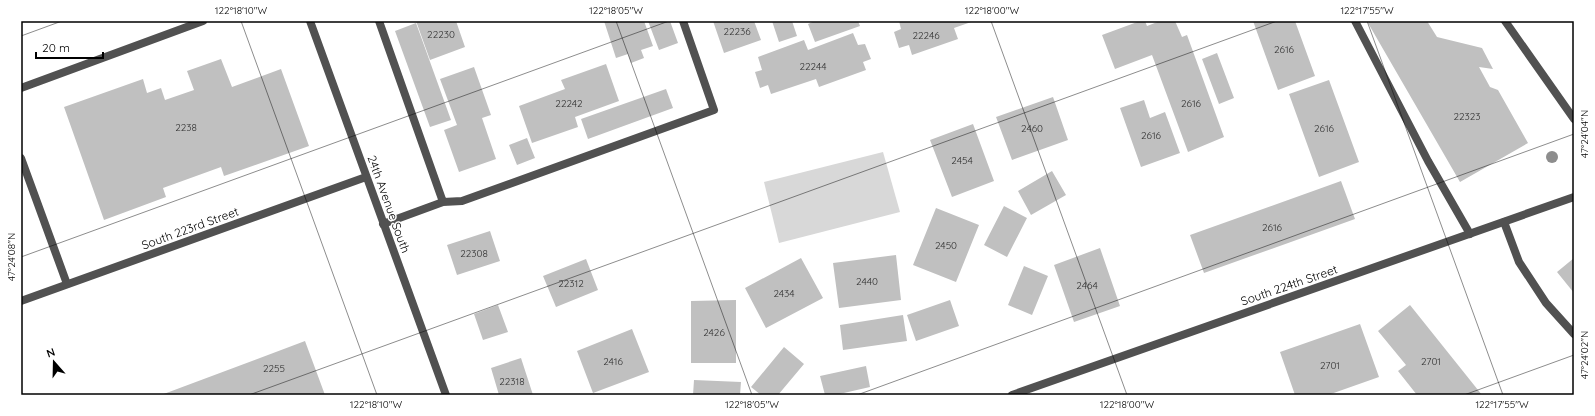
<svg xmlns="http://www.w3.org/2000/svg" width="1595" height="416" font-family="Quicksand,sans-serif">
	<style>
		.green { fill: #d8d8d8 }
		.building { fill: #c0c0c0 }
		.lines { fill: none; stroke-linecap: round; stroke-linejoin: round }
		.service { stroke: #515151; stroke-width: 8 }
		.minor { stroke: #515151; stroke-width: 8 }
		.tertiary { stroke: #515151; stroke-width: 8 }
		.tree { fill: #8d8d8d }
		.ticks { fill: none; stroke: #000; stroke-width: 1; stroke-opacity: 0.45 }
		.labels { text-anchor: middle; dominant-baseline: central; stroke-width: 3; stroke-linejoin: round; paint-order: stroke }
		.number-label { font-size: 10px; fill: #303030 }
		.street-label { font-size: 12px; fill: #000; stroke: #fff }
		.neatline { fill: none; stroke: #000; stroke-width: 1.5 }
		.ticks-label { font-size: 10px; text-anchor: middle; fill: #000 }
	</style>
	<rect width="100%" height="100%" fill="#fff"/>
	<path class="green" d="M883,152L900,212L779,243L764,182Z"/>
	<path class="building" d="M416,21H456L465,47L430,60Z
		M604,21H644L653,46L641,50L644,58L631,63L628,54L616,58Z
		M648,21H670L678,43L659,50Z
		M713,21H754L761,40L724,53Z
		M772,21H792L797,36L779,42Z
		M815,21H858L860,26L815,42L808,24Z
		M899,21H974L954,28L958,39L912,55L909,45L899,48L894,32L901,29Z
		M1140,21H1145L1147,26L1160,21H1175L1182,37L1187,35L1224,137L1188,152L1152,55L1115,69L1102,35Z
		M1253,21H1295L1315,76L1278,90Z
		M1371,21H1427L1437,37L1482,48L1493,69L1479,67L1490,87L1498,90L1528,143L1460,182L1368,23Z
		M416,23L451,120L430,127L395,31Z
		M853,33L858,45L865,44L871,59L863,62L866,70L819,87L816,79L771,94L768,85L760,88L755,72L762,70L758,57L804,40L808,50Z
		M1217,53L1234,98L1219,104L1202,59Z
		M221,59L232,87L281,69L309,146L224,176L221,167L163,188L166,197L104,220L64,107L143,79L147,93L161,88L165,100L194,90L187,71Z
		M606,64L619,101L575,117L578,127L532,143L519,106L565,89L561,80Z
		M474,67L491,115L482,118L496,159L459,172L444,130L457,125L440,79Z
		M1329,80L1359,162L1319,177L1289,94Z
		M666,89L673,108L588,139L581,119Z
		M1053,97L1068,140L1012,160L996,117Z
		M1144,100L1150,118L1165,112L1180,153L1141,167L1120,108Z
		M973,124L994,181L952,197L930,140Z
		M527,138L535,158L517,165L509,145Z
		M1052,171L1066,195L1031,215L1018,191Z
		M1341,181L1355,219L1204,273L1190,235Z
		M1004,206L1027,218L1007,257L984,245Z
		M936,208L979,225L956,282L913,265Z
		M490,231L500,261L457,275L447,245Z
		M1100,248L1120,306L1074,322L1054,265Z
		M896,255L901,300L839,308L833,263Z
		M801,258L823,298L766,328L745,288Z
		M1574,258V293L1557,272Z
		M586,259L598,290L556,307L543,276Z
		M1024,266L1048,276L1032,315L1008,305Z
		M736,300V363H691V301Z
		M950,300L959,326L916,341L907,315Z
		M498,305L508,332L483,340L474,314Z
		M1410,305L1482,395H1417L1398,371L1406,365L1378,331Z
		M903,315L907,341L843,350L840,325Z
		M1360,324L1379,377L1328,395H1295L1280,352Z
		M632,329L649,372L593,393L577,351Z
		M305,341L325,395H161Z
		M784,347L804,364L778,395H761L751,387Z
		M521,358L533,395H499L491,368Z
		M866,366L870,387L835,395H825L820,376Z
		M694,380L741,382L740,395H693Z"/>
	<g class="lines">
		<path class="service" d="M1355,21L1428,161L1470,234
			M1505,21L1574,119
			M21,88L203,21
			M21,158L67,284
			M1504,222L1519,262L1546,303L1574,334"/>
		<path class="minor" d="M379,21L443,202
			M383,224L443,202L462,201L714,110L683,21
			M1012,395L1574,197"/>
		<path class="tertiary" d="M310,21L446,395
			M21,301L366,177"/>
	</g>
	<circle class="tree" cx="1552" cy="157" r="6"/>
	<path class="ticks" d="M241,21L377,395M616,21L752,395M991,21L1127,395M1367,21L1503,395M21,36L62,21M21,257L669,21M249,395L1277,21M857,395L1574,134M1464,395L1574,355"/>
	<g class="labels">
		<g class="number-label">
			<text x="737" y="31">22236</text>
			<text x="441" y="34">22230</text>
			<text x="926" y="35">22246</text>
			<text x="1284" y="49">2616</text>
			<text x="813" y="66">22244</text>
			<text x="569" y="103">22242</text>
			<text x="1191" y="103">2616</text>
			<text x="1467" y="116">22323</text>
			<text x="186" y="127">2238</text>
			<text x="1032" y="128">2460</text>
			<text x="1324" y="128">2616</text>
			<text x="1151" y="135">2616</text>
			<text x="962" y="160">2454</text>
			<text x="1272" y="227">2616</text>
			<text x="946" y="245">2450</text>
			<text x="474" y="253">22308</text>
			<text x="867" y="281">2440</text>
			<text x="571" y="283">22312</text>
			<text x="1087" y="285">2464</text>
			<text x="784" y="293">2434</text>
			<text x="714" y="332">2426</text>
			<text x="613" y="361">2416</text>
			<text x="1431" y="361">2701</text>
			<text x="1330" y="365">2701</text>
			<text x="274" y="368">2255</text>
			<text x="512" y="381">22318</text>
		</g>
		<g class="street-label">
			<text transform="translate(389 204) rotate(70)">24th Avenue South</text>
			<text transform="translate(190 228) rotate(-20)">South 223rd Street</text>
			<text transform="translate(1289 285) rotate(-19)">South 224th Street</text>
		</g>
	</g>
	<rect width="1595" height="416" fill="none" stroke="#ffffff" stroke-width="44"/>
	<g transform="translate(54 362) rotate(340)" stroke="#ffffff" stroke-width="3" paint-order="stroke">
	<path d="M0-3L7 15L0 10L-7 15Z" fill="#000000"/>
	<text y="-6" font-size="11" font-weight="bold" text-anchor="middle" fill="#000000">N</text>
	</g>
	<path d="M36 52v6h67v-6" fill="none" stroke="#000000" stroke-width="2"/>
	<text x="42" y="52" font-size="12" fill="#000000" stroke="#ffffff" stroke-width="3" paint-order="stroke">20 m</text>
	<rect x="22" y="22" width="1551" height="372" class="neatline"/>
	<g class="ticks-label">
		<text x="241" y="14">122°18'10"W</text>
		<text x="616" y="14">122°18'05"W</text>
		<text x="992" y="14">122°18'00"W</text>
		<text x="1367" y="14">122°17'55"W</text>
		<text transform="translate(1584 134) rotate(-90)" y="4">47°24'04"N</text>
		<text transform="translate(11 257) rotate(-90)" y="4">47°24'08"N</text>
		<text transform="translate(1584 355) rotate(-90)" y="4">47°24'02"N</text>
		<text x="376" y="408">122°18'10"W</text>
		<text x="752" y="408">122°18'05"W</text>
		<text x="1127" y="408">122°18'00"W</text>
		<text x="1502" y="408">122°17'55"W</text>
	</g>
</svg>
